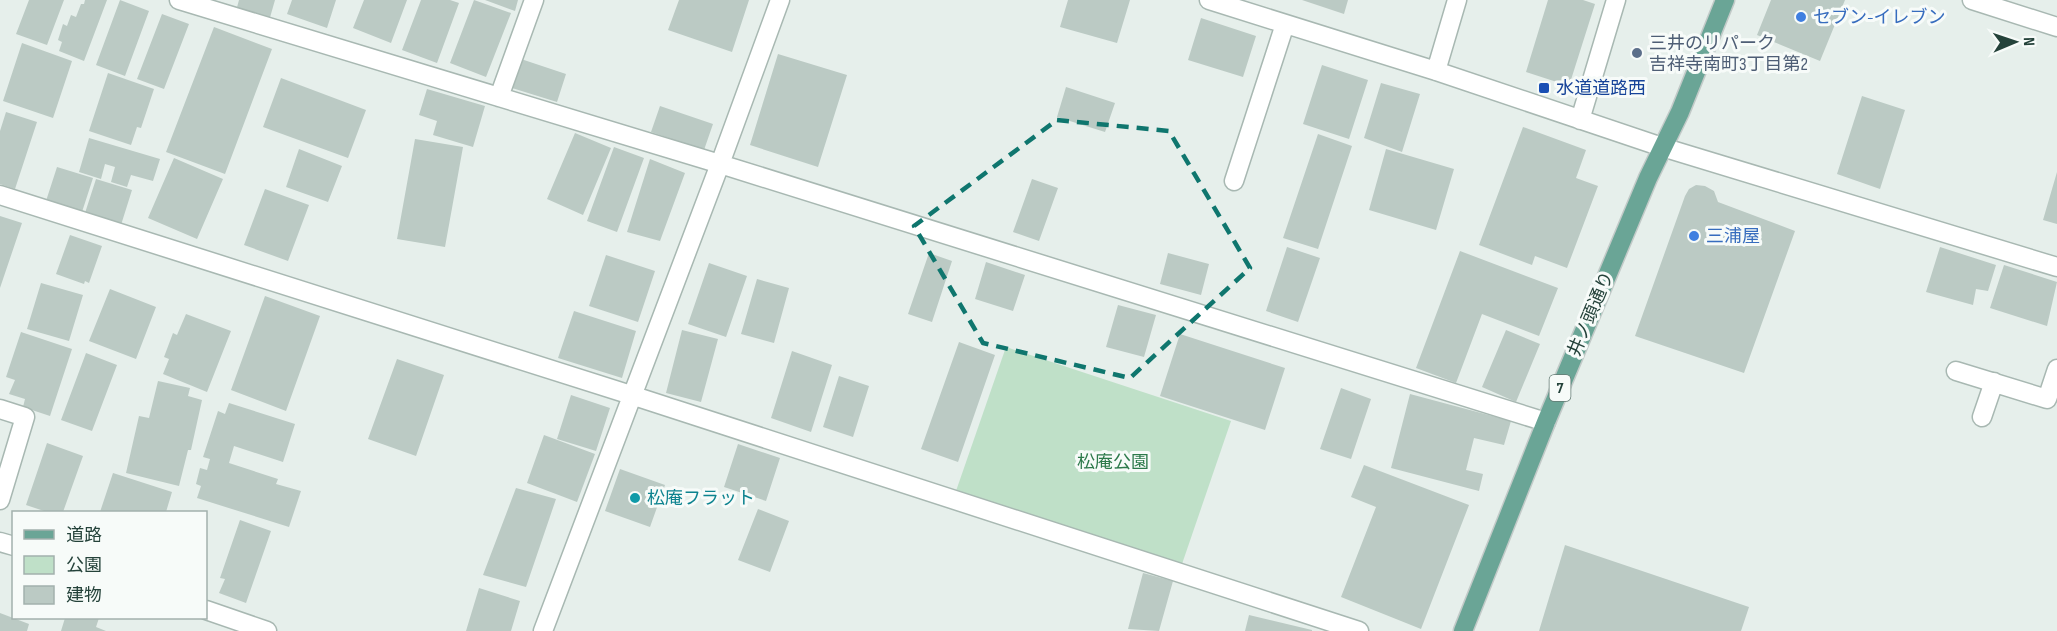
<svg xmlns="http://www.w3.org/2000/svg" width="2057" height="631" font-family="'Sofia Sans Condensed','Noto Sans JP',sans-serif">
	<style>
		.green { fill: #bfe0c8 }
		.building { fill: #bbcac4 }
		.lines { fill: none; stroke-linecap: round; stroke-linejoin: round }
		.minor-casing { stroke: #a8b8b2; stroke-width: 21 }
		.major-casing { stroke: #c2cac8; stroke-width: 21 }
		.minor { stroke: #fff; stroke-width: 18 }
		.major { stroke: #6aa596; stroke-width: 18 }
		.marked { fill: none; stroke: #0f766e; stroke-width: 4.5; stroke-dasharray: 12 8; stroke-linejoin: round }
		.shop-dot { fill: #3f7fe0; stroke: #f7fbf9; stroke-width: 2 }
		.service-dot { fill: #5c6f8a; stroke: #f7fbf9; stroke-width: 2 }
		.transit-dot { fill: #1a4fb4; stroke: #f7fbf9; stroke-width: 2 }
		.culture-dot { fill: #0f9aa8; stroke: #f7fbf9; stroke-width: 2 }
		.labels { text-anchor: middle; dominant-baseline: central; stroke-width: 6; stroke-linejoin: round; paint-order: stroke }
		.shield { fill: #f7fbf9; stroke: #637a73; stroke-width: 1.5 }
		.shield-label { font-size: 16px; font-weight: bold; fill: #24423a }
		.shop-label { font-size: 18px; fill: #366cbe; stroke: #f7fbf9; text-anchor: start }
		.service-label { font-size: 18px; fill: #4e5e75; stroke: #f7fbf9; text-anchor: start }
		.transit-label { font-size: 18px; fill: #164399; stroke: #f7fbf9; text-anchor: start }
		.street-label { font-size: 18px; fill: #24423a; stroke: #f7fbf9 }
		.park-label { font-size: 18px; fill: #2d7a4b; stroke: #f7fbf9 }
		.culture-label { font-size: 18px; fill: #0d838f; stroke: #f7fbf9; text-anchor: start }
	</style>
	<rect width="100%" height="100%" fill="#e6efeb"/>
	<path class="green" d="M1006,347L1231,421L1182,564L956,491Z"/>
	<path class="building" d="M29,0H64L47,45L16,34Z
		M85,0H107L84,61L59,51L62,42L58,40L63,24L67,26L71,15L76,17L81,4H84Z
		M120,0L149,11L125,76L96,65Z
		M239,0H275L269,21L236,11Z
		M292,0H336L327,28L287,14Z
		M364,0H407L391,43L353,28Z
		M421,0H450L459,3L437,63L402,50Z
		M474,0L511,13L486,77L450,63Z
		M485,0H518L515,11Z
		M679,0H749L732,52L668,30Z
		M1068,0H1130L1117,43L1060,27Z
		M1302,0H1348L1344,14Z
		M1548,0H1583L1595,4L1569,86L1526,72Z
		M1771,0H1845L1820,61L1757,35Z
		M162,14L189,24L164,89L137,79Z
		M1201,18L1256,36L1243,77L1188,60Z
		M214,27L272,49L225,174L166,152Z
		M22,43L72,61L53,118L3,101Z
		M778,54L847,75L818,167L750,145Z
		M521,59L566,74L557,102L512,88Z
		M1322,65L1368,80L1349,139L1303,124Z
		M108,73L154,89L141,128L137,127L131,145L89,131Z
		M281,78L366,110L348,158L263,127Z
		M1381,83L1420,94L1402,152L1364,138Z
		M1066,87L1115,103L1105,132L1057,117Z
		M427,89L485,106L473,147L433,135L437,121L419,115Z
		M1862,96L1905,110L1880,189L1837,174Z
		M660,106L713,124L704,150L651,132Z
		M6,112L37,122L15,189L0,184V131Z
		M1523,127L1586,150L1576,178L1598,186L1567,268L1535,256L1532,265L1479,245Z
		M575,133L611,148L583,215L547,199Z
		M1318,134L1352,146L1318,249L1283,238Z
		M89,138L160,159L153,181L131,175L127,187L111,182L115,167L105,164L101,179L79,172Z
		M415,139L463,147L445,247L397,239Z
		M614,147L644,158L617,232L587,221Z
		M299,149L342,166L328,202L286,187Z
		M1386,149L1454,169L1436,230L1369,210Z
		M174,158L223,179L197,239L148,218Z
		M650,159L685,173L660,241L627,232Z
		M57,167L93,178L82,212L46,201Z
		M2057,172V224L2043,220Z
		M96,179L132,190L121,225L85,213Z
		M1032,179L1058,188L1039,241L1013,232Z
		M1696,185L1705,186L1714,191L1718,202L1795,231L1744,373L1635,336L1685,196L1689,189Z
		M265,189L309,205L288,261L244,245Z
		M0,216L22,223L0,288Z
		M70,235L102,246L89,283L85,281L84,284L56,274Z
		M1287,247L1320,258L1298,322L1266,311Z
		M1940,247L1996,265L1988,291L1976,289L1973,305L1926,292Z
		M1460,251L1558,288L1539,336L1482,314L1456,383L1416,368Z
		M929,253L952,261L932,322L908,314Z
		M1168,253L1209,264L1201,295L1160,284Z
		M606,255L655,271L638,322L589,306Z
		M986,262L1025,275L1013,311L975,299Z
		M709,263L747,276L726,337L688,324Z
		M2004,265L2057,282L2047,326L1990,308Z
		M757,279L789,288L774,343L741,334Z
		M41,283L83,295L69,341L27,329Z
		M110,289L156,307L136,359L89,341Z
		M265,296L320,316L286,411L231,390Z
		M1118,305L1156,315L1144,357L1106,347Z
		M574,311L636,331L622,378L558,358Z
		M186,314L231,331L207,392L163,374L169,359L164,357L173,333L177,335Z
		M682,330L718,339L701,402L666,393Z
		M1506,330L1540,344L1516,402L1482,387Z
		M21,332L72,349L50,416L23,407L25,399L9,394L15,380L6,377Z
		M1180,334L1285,368L1265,430L1160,396Z
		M959,342L995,355L958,462L921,449Z
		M792,351L832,365L811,432L771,418Z
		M86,353L117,365L92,431L61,420Z
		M397,359L444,375L416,456L368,439Z
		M839,376L869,386L853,437L823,427Z
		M158,381L190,388L188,396L202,400L191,450H188L179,486L126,473L139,416L149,418Z
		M1341,388L1371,399L1351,459L1320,449Z
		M1410,394L1511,421L1504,445L1474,438L1466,470L1483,474L1479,491L1391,468Z
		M571,395L610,408L596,451L557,439Z
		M229,403L295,424L283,462L234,446L229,463L278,479L276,484L301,491L289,527L197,498L201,486L196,484L200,468L207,470L210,459L203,457L218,411L225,414Z
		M544,435L595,454L577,502L527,483Z
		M47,443L83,456L63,512H47L26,505Z
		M738,444L780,458L766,501L724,487Z
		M1364,465L1469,505L1421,629L1341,597L1376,507L1351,497Z
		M620,469L665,485L650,527L605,511Z
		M113,473L172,492L166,512H100Z
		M516,488L556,499L526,587L483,575Z
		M758,509L789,521L770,572L738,560Z
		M240,520L271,531L246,603L219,593L225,579L220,578Z
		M1565,545L1749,607L1741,631H1539Z
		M1143,573L1173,581L1159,631L1128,629Z
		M479,588L520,601L511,631H466Z
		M0,613L29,624L27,631H0Z
		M1249,615L1312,630V631H1245Z
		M65,618H99L96,627L106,631H61Z"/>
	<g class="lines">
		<defs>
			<path id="minor" d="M179,0L720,164L1546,422
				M1209,0L1436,71L1662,147L2057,267
				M1972,0L2057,27
				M1436,71L1457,0
				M499,97L534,0
				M1580,120L1616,0
				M1234,181L1285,24
				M0,195L631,395L1359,631
				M1956,371L2047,399L2057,369
				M0,409L25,417L0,500
				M1982,417L1994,382
				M0,542L14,546
				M206,610L267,631
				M543,631L720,164L780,0"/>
			<path id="major" d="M1463,631L1546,422L1648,178L1680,112L1725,0"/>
		</defs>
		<use href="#minor" class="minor-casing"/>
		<use href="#major" class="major-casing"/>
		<use href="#minor" class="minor"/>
		<use href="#major" class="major"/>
	</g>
	<path class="marked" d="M1057,120L1169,131L1250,268L1130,378L983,343L914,226Z"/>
	<g class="shop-dot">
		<circle cx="1801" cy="17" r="6"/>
		<circle cx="1694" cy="236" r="6"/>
	</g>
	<circle class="service-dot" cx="1637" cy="53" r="6"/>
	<rect class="transit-dot" x="1538" y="82" width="12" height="12" rx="3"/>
	<circle class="culture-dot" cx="635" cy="498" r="6"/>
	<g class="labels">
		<rect class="shield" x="1549.5" y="375" width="21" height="26" rx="4.5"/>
		<g class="shield-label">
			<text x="1560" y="388">7</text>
		</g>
		<g class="shop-label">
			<text x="1813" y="17">セブン-イレブン</text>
			<text x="1706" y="236">三浦屋</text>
		</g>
		<g class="service-label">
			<text x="1649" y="43">三井のリパーク<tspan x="1649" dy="21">吉祥寺南町3丁目第2</tspan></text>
		</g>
		<g class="transit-label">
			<text x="1556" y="88">水道道路西</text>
		</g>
		<g class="street-label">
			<text transform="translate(1591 314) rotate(-67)">井ノ頭通り</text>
		</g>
		<g class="park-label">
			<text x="1113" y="462">松庵公園</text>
		</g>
		<g class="culture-label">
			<text x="647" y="498">松庵フラット</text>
		</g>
	</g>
	<rect x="12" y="511" width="195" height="108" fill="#f7fbf9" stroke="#a3b1ad" stroke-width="1.5"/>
	<rect x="24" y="530" width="30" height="9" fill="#6aa596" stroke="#a3b1ad" stroke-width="1.5"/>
	<text x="66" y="541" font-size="18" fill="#24423a">道路</text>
	<rect x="24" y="556" width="30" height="18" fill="#bfe0c8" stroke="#a3b1ad" stroke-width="1.5"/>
	<text x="66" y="571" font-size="18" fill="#24423a">公園</text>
	<rect x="24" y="586" width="30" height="18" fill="#bbcac4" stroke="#a3b1ad" stroke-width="1.5"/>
	<text x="66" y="601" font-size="18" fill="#24423a">建物</text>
	<g transform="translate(2015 42) rotate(88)" stroke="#f7fbf9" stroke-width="4.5" paint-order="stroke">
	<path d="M0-4.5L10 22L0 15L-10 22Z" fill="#24423a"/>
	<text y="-9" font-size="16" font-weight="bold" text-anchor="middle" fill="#24423a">N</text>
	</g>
</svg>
